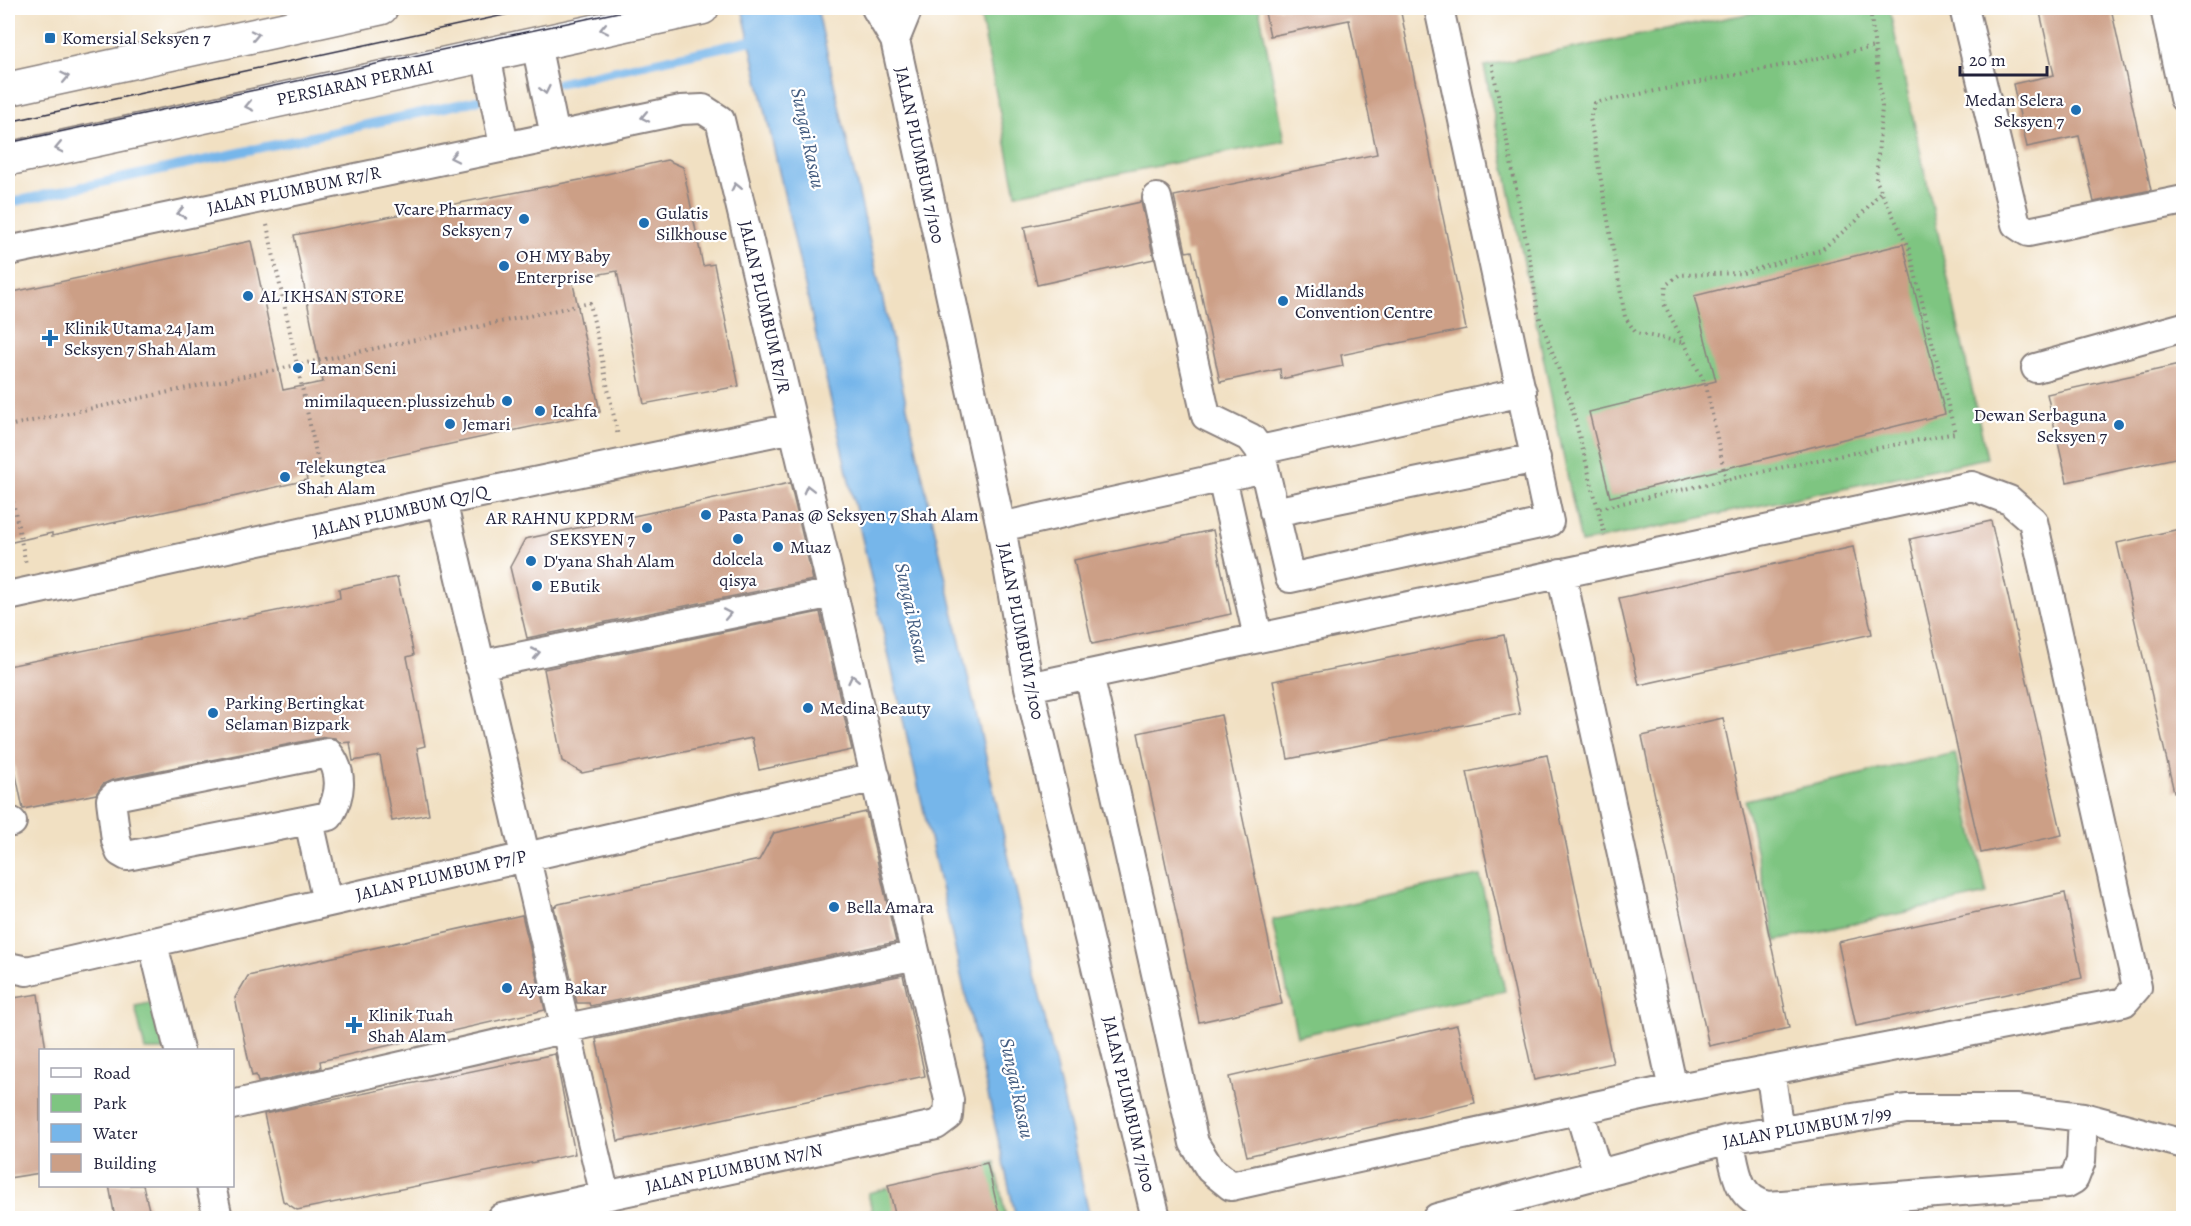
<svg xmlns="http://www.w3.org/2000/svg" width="2191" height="1226" font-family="Alegreya,serif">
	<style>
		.green { fill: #7ec581; stroke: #50745e; stroke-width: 1.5 }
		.water { fill: #76b6ea; stroke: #4c6c92; stroke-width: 1.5 }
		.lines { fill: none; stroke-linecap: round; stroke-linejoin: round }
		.stream { stroke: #76b6ea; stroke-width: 9 }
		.building { fill: #cc9f86 }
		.minor-casing { stroke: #8a817e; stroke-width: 32 }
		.major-casing { stroke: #8a817e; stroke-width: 36 }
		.path { stroke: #8a817e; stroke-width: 4; stroke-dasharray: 1.5 4.5; stroke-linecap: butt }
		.minor { stroke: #fff; stroke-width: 28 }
		.major { stroke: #fff; stroke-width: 33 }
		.tram { stroke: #22223b; stroke-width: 1.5 }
		.oneway { stroke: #9c9ca7 }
		.poi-dot { fill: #1f6fb2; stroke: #fff; stroke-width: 2 }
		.labels { text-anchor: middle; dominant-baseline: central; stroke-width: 4.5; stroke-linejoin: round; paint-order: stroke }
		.poi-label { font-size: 18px; fill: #22223b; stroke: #fff; text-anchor: start }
		.street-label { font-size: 18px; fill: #22223b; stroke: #fff }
		.water-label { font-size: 20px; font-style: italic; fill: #445d81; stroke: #fff }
	</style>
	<rect width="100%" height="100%" fill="#fff"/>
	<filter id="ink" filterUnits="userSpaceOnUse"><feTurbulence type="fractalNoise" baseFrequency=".0167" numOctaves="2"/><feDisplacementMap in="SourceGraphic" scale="12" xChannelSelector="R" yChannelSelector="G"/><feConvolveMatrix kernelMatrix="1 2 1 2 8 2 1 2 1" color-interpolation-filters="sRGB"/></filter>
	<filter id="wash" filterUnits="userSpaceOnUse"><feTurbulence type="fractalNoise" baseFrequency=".008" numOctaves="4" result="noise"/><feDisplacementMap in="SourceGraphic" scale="24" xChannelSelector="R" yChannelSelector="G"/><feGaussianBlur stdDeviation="1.35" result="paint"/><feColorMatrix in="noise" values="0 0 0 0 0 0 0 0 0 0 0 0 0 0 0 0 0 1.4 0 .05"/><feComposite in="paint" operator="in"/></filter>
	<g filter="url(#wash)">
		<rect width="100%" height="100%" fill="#f1e0c2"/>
		<path class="green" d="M979,8H1259L1285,141L1016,194Z
			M1777,8H1889L1987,458L1581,543L1484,66Z
			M1955,753L1987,894L1776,941L1745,800Z
			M1480,876L1505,991L1297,1036L1272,920Z
			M155,1002L166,1050H145L135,1006Z
			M995,1162L1006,1218H836L872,1211L868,1193Z"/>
		<path class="water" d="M742,8H817L1090,1218H1016Z"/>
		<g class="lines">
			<path class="stream" d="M559,83L759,39
				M8,203L479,100"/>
		</g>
		<g id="blocks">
			<path class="building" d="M1264,8H1400L1466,329L1341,355L1343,366L1281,379L1280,369L1220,382L1192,251L1186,252L1174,196L1377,154L1349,20L1270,36Z
				M2039,8H2111L2151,190L2094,202L2079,136L2027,147L2013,84L2054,75Z
				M667,160L683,167L703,266L714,264L739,386L644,404L617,271L572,279L600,412L306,475L307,480L237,496L52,536V533L8,543V293L251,241L283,390L323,382L294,235L585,179Z
				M1141,202L1154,259L1037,285L1024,227Z
				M1903,244L1945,414L1610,497L1589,412L1716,381L1694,296Z
				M2184,364V456L2067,482L2047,394Z
				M790,483L813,580L527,638L510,567L525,539Z
				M1991,521L2062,835L1981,853L1910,539Z
				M2184,528V791L2174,792L2117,543Z
				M1213,530L1231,614L1092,644L1074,560Z
				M1853,547L1872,634L1639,685L1619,598Z
				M397,577L414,655L407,657L425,746L417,748L429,814L392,821L380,756L353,761L350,742L341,743L335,738L325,737L112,780L103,784L96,794L23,809L8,736V666L340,598L339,589Z
				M820,612L852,750L759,770L752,738L582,773L562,761L544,669Z
				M1504,635L1520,714L1288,759L1273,681Z
				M1221,715L1282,1004L1199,1022L1138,733Z
				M1723,718L1789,1028L1709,1046L1642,736Z
				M1547,755L1613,1063L1534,1080L1467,772Z
				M866,812L896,942L590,1006L589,1003H577L554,907L559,904L759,860L774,833Z
				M2065,893L2082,978L1856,1026L1838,942Z
				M522,915L545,1010L320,1061L321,1068L258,1082L256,1075L252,1076L235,998L248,976Z
				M903,975L925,1076L618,1141L596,1039Z
				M38,994L46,1050H40V1173L8,1178V999Z
				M1457,1025L1475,1103L1247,1156L1229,1077Z
				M555,1054L575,1154L297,1210L283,1201L264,1114Z
				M987,1163L1000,1218H896L888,1185Z
				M109,1185H143L151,1218H115Z"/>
		</g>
	</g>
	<g filter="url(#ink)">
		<use href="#blocks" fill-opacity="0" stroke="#8a817e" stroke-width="1.5"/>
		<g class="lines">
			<defs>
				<path id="minor" d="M876,8L895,40L1001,527L1029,687L1156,1218
					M1964,8L2016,224L2028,232L2184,200
					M2165,8L2184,98
					M895,40L908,8
					M536,44L555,136
					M486,55L504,146
					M1157,198L1206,416L1251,438L1260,450L1290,578L1549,522L1439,8
					M8,251L681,110L703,109L720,120L833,593L949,1100L948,1116L936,1125L502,1218
					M2036,368L2184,327
					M1260,450L1522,392
					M1222,478L1258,637
					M442,501L605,1196
					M1274,512L1536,458
					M1001,527L1264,468
					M1561,573L1673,1089
					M8,596L442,501L793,428
					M479,665L833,593
					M1029,687L1972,486L2009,500L2033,521L2137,987L2124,1002L1673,1089L1231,1186L1210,1169L1194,1143L1089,674
					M328,753C344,773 341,795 329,816L127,856L120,852L116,840L111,800L115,796Z
					M309,821L327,902
					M8,822H12
					M153,944L179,1050
					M8,967L27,971L876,777
					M1770,1070L1779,1131
					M232,1105L567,1028L916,955
					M1579,1110L1598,1174
					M1729,1139C1736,1168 1735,1198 1768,1206L2067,1183L2074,1179L2081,1161L2083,1117
					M211,1186L218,1218
					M1437,1218L1729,1139L1906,1109H2016L2083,1117L2184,1144"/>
				<path id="major" d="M8,89L381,8
					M8,159L702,8"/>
			</defs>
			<use href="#minor" class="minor-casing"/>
			<use href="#major" class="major-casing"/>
			<path class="path" d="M1492,64L1531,266L1538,313L1570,400L1605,536
				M267,225L326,499
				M1681,342L1636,333L1625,317L1590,118L1595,103L1874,47
				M8,426L590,303L618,436
				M8,478L26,564
				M1726,480L1706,385L1664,304L1666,285L1679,275L1743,273L1821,250L1856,221L1882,190
				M1600,508L1802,463L1955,433L1909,249L1876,180L1882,107L1870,8"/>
			<use href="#minor" class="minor"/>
			<use href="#major" class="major"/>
			<path class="tram" d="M8,122L537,8
				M8,143L637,8"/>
		</g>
		<defs><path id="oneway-chevron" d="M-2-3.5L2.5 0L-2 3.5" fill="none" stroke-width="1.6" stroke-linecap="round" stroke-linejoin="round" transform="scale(1.5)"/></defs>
		<g class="oneway">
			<use href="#oneway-chevron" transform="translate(604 29) rotate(168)"/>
			<use href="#oneway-chevron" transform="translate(255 35) rotate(-12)"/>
			<use href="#oneway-chevron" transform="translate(65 77) rotate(-12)"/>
			<use href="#oneway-chevron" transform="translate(545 90) rotate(78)"/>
			<use href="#oneway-chevron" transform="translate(249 106) rotate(168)"/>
			<use href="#oneway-chevron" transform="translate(645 117) rotate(168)"/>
			<use href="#oneway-chevron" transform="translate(59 148) rotate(168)"/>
			<use href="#oneway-chevron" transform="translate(454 157) rotate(168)"/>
			<use href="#oneway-chevron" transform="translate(736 187) rotate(-103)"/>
			<use href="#oneway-chevron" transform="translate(181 213) rotate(168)"/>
			<use href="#oneway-chevron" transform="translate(808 489) rotate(-104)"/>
			<use href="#oneway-chevron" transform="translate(727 614) rotate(-11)"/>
			<use href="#oneway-chevron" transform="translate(536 653) rotate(-11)"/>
			<use href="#oneway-chevron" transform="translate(853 679) rotate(-103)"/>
		</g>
	</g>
	<g class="poi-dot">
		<rect x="44" y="32" width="12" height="12" rx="3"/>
		<circle cx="2076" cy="110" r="6"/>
		<circle cx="524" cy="219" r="6"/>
		<circle cx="644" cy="223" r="6"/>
		<circle cx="504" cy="266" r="6"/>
		<circle cx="248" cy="296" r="6"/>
		<circle cx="1283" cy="301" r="6"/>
		<path d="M47 329h6v6h6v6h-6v6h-6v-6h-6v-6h6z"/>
		<circle cx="298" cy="368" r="6"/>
		<circle cx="507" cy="401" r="6"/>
		<circle cx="540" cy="411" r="6"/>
		<circle cx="450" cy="424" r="6"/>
		<circle cx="2119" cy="425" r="6"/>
		<circle cx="285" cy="477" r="6"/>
		<circle cx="706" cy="515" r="6"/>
		<circle cx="647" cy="528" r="6"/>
		<circle cx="738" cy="539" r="6"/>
		<circle cx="778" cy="547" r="6"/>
		<circle cx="531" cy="561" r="6"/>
		<circle cx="537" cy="586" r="6"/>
		<circle cx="808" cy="708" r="6"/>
		<circle cx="213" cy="713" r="6"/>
		<circle cx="834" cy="907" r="6"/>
		<circle cx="507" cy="988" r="6"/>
		<path d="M351 1016h6v6h6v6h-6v6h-6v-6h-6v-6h6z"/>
	</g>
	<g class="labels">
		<g class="poi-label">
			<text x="62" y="38">Komersial Seksyen 7</text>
			<text x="2064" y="100" text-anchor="end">Medan Selera<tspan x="2064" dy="21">Seksyen 7</tspan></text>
			<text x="512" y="209" text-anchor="end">Vcare Pharmacy<tspan x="512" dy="21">Seksyen 7</tspan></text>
			<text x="656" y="213">Gulatis<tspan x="656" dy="21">Silkhouse</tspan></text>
			<text x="516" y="256">OH MY Baby<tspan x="516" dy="21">Enterprise</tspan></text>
			<text x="1295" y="291">Midlands<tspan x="1295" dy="21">Convention Centre</tspan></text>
			<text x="260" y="296">AL IKHSAN STORE</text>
			<text x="64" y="328">Klinik Utama 24 Jam<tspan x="64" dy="21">Seksyen 7 Shah Alam</tspan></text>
			<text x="310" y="368">Laman Seni</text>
			<text x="495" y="401" text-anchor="end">mimilaqueen.plussizehub</text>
			<text x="552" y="411">Icahfa</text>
			<text x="2107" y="415" text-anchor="end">Dewan Serbaguna<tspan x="2107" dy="21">Seksyen 7</tspan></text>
			<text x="462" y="424">Jemari</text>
			<text x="297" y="467">Telekungtea<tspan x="297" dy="21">Shah Alam</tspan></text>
			<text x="718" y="515">Pasta Panas @ Seksyen 7 Shah Alam</text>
			<text x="635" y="518" text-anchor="end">AR RAHNU KPDRM<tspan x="635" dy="21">SEKSYEN 7</tspan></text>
			<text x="790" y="547">Muaz</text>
			<text x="738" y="559" text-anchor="middle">dolcela<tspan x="738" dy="21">qisya</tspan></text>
			<text x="543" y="561">D'yana Shah Alam</text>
			<text x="549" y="586">EButik</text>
			<text x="225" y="703">Parking Bertingkat<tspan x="225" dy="21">Selaman Bizpark</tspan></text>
			<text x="820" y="708">Medina Beauty</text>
			<text x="846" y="907">Bella Amara</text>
			<text x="519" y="988">Ayam Bakar</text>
			<text x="368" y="1015">Klinik Tuah<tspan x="368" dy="21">Shah Alam</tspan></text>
		</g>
		<g class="street-label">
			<text transform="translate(355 83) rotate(-12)">PERSIARAN PERMAI</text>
			<text transform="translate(920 155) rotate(78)">JALAN PLUMBUM 7/100</text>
			<text transform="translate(294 190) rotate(-12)">JALAN PLUMBUM R7/R</text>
			<text transform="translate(765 307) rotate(77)">JALAN PLUMBUM R7/R</text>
			<text transform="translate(400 511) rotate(-13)">JALAN PLUMBUM Q7/Q</text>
			<text transform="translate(1021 631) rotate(79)">JALAN PLUMBUM 7/100</text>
			<text transform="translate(441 875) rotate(-13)">JALAN PLUMBUM P7/P</text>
			<text transform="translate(1129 1104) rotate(77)">JALAN PLUMBUM 7/100</text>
			<text transform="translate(1807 1127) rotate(-10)">JALAN PLUMBUM 7/99</text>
			<text transform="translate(734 1168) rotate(-12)">JALAN PLUMBUM N7/N</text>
		</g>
		<g class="water-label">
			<text transform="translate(808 138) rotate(78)">Sungai Rasau</text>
			<text transform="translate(912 613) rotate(78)">Sungai Rasau</text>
			<text transform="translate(1017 1088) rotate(78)">Sungai Rasau</text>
		</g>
	</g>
	<rect width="2191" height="1226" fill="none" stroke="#fff" stroke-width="30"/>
	<rect x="39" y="1049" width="195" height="138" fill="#ffffff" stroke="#a7a7b1" stroke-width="1.5"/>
	<rect x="51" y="1068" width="30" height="9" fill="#ffffff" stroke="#a7a7b1" stroke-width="1.5"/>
	<text x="93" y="1079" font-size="18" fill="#22223b">Road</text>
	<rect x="51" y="1094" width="30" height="18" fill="#7ec581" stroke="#a7a7b1" stroke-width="1.5"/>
	<text x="93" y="1109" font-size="18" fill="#22223b">Park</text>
	<rect x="51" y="1124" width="30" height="18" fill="#76b6ea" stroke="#a7a7b1" stroke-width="1.5"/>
	<text x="93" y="1139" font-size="18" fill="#22223b">Water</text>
	<rect x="51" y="1154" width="30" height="18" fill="#cc9f86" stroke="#a7a7b1" stroke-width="1.5"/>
	<text x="93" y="1169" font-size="18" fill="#22223b">Building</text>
	<path d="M1960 66v9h87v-9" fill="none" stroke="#22223b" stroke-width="3"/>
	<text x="1969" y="66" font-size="18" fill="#22223b" stroke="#ffffff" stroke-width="4.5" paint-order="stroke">20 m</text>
</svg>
